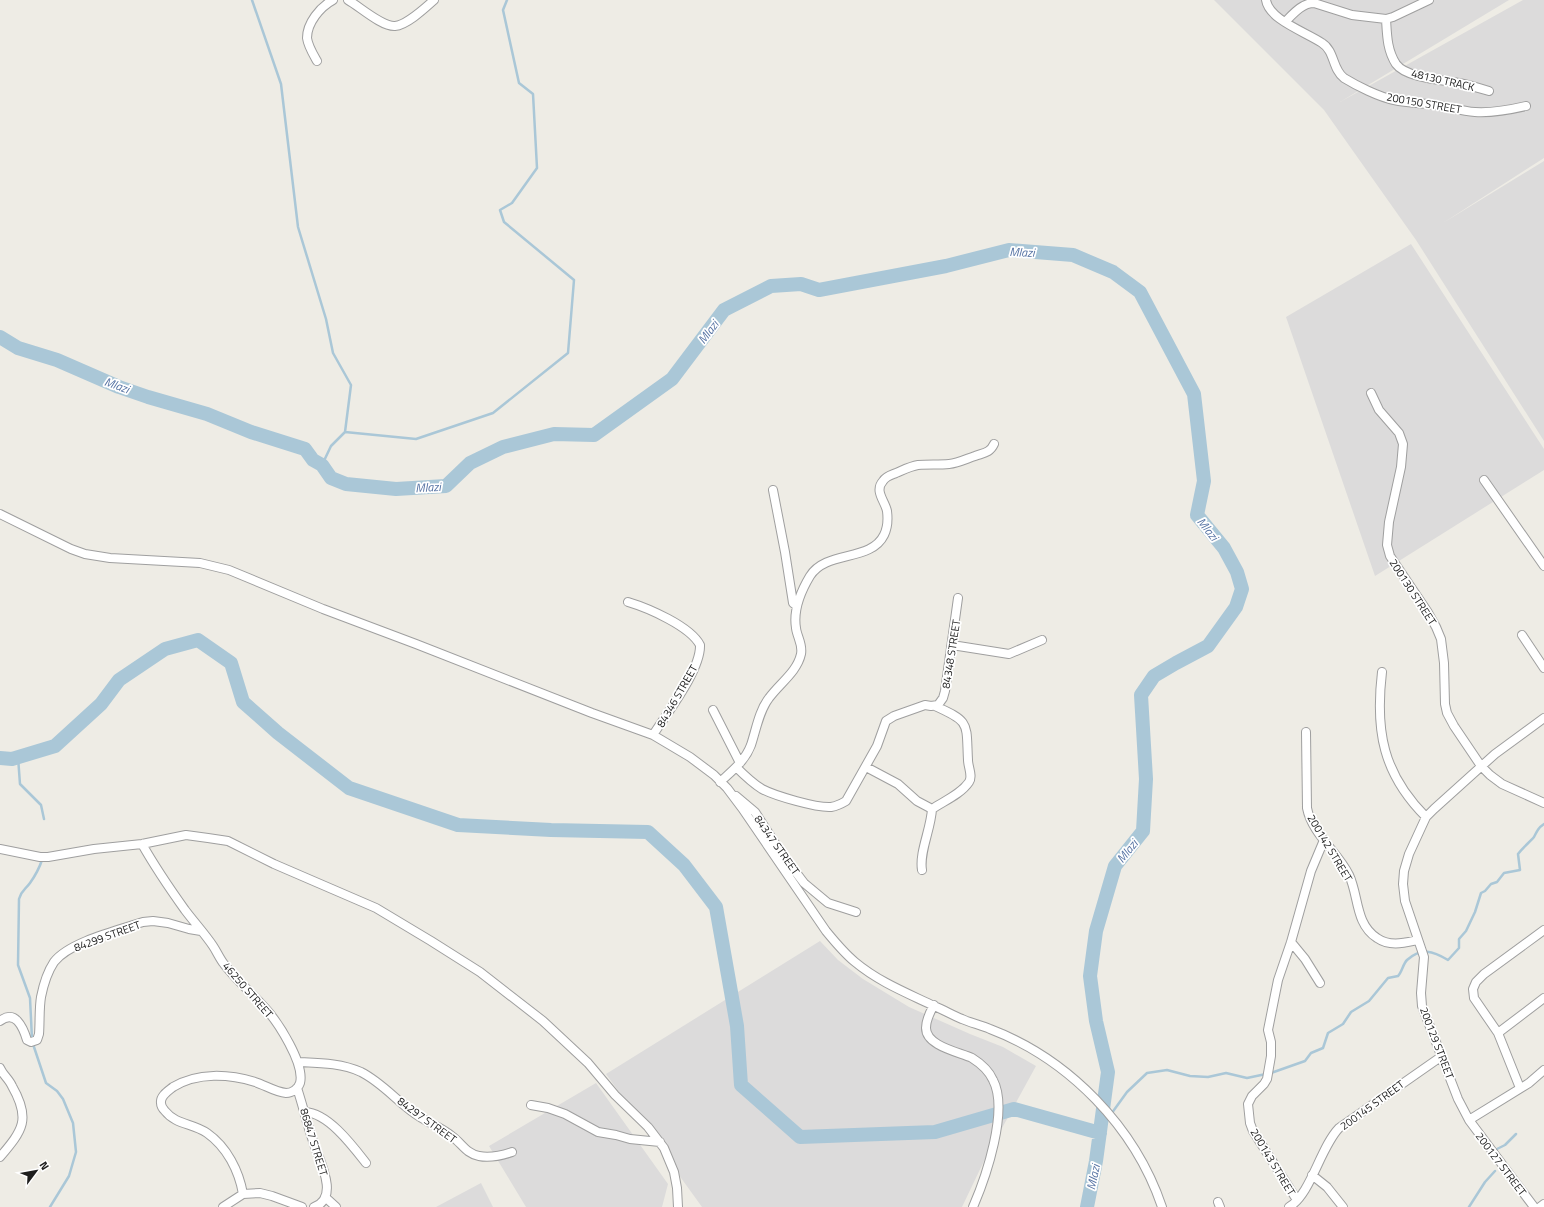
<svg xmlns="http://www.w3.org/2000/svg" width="1544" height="1207" font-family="'Titillium Web',sans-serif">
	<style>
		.residential { fill: #dcdbdb }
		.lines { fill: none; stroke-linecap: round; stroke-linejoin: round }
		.stream { stroke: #aac7d7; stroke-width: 2.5 }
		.river { stroke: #aac7d7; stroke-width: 14 }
		.minor-casing { stroke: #9f9f9f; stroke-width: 10 }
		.minor { stroke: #fff; stroke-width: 8 }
		.labels { text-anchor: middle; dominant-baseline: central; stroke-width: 3.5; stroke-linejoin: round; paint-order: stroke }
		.street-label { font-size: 11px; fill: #1e1e1e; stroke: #fff }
		.water-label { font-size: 12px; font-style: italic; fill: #5572a3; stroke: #fff }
	</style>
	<rect width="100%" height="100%" fill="#eeece5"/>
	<path class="residential" d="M1214,0H1509L1340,102L1523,0H1544V158L1443,223L1544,161V441L1416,240L1324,110Z
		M1411,244L1544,449V470L1375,576L1286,317Z
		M820,941L838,960L863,979L909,1007L970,1034L1003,1047L1036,1066L984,1161L962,1207H702L606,1074Z
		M596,1083L668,1184L662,1207H526L489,1146Z
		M481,1183L493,1207H436Z"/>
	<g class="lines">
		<path class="stream" d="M252,0L281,84L298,227L326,319L333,353L351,385L345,432L331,446L322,465
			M345,432L416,439L493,413L568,353L574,280L504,222L500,210L512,203L537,168L533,94L519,83L503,10L507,0
			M18,757L20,784L41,805L44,819
			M32,1039L30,998L18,965L19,899C22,889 25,890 30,883C35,876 39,869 42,860
			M33,1044L46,1083L57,1091L63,1099L73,1123L76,1152L69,1176L50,1207
			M1271,1073L1305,1061L1311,1053L1323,1048L1328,1033L1343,1024L1351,1012L1369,1001L1388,978L1398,976C1402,972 1403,964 1407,960C1421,947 1433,951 1448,960L1459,948V939L1466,931L1475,912L1481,893L1485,891L1491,884L1497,882L1504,873L1520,870L1518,854C1523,847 1530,842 1534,837C1537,831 1538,828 1544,824
			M1101,1128L1127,1092L1147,1073L1167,1070L1190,1076L1208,1077L1226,1073L1247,1078L1266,1074
			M1495,1150L1505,1145L1516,1134
			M1469,1207L1485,1182L1495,1171"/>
		<path class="river" d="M0,337L18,348L57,360L119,387L148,397L207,414L251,432L305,449L313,460L322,465L331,478L346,484L396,489L446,486L470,463L503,447L554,434L594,435L672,379L724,310L771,286L801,284L819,290L946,266L1009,250L1073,255L1113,272L1140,292L1194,394L1204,481L1197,515L1224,548L1237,572L1242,589L1236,607L1208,646L1176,663L1154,676L1141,695L1146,779L1143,831L1115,866L1096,931L1090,976L1096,1021L1108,1072L1096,1161L1087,1207
			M0,758L12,759L55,746L101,704L119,680L165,649L198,640L231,663L243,702L278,733L349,788L458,825L551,830L648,832L684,865L716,907L737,1026L741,1085L800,1137L935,1132L1014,1109L1100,1133"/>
		<defs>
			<path id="minor" d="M348,0C359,6 382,27 395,26C407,25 425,8 434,0
				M1266,0C1269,20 1306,32 1322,43C1335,51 1332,69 1344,78C1357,86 1379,97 1394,100C1408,103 1422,103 1436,105C1449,107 1462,111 1475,112C1492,113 1509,110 1526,106
				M1429,0L1393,17L1386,19C1387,35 1387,50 1396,64C1406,78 1443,80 1459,83C1469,85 1479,88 1489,91
				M1285,22C1293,14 1302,3 1314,3L1352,15L1386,19
				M317,61C313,54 308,46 307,38C307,23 320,7 333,0
				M1371,393L1379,410L1399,433L1403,444L1401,467L1389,522L1387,545L1390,556L1427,611L1436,627L1441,639L1444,663L1445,704L1447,713L1454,726L1481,766L1490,775L1502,784L1544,803
				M1484,480L1544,566
				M773,490L785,552L793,603L797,606
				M0,514L71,549L85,554L110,558L200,563L229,570L323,609L416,644L592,713L653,735L690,757L714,775L727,788L742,808L826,931C835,942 844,953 855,962C879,982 907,993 934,1006C944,1010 952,1015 962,1019C971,1023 981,1025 990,1029C1069,1059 1135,1127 1162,1207
				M628,602C648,608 690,626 700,645C701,670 667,713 653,735
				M1522,635L1544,668
				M952,645L1009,654L1042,640
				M1382,672C1375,731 1383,774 1426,817
				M713,710L740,763
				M1306,732L1307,808C1312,834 1338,852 1349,875C1359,896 1355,924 1377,938C1390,947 1404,943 1418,940
				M736,767C744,775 752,783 762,789C775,796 817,808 831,807C837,806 841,804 846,801L877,746L886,721L894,716L925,705L931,706L938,705L943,698L945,691L958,598
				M866,767L898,784L917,801L932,809
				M720,782C732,771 745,761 751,745C756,730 759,711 769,698C780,683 797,672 801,654C803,644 797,637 796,628C793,610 801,591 810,576C826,550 871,562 884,535C887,529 888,519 887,511C885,501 874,491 883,481C886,476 891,475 896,473C903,470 911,466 918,465C928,464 939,465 949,464C958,463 966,459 975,456C983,453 990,453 994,444
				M736,796L755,812L782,854L804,883L828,903L856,912
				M142,844C155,867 170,889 185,910C194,922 205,934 213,946C217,952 220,959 224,964C236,980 252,993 265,1008C278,1022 305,1064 300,1083C298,1089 292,1093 286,1093C275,1092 265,1085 255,1082C229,1074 198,1072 173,1087C168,1091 160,1096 161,1103C161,1106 163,1109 165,1111C176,1125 193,1123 207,1133C227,1147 239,1171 243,1194L223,1207
				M0,849L40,857H48L94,849L142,844L186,835L208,838L228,841L274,864L376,908L431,941L480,972L543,1021L588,1063L615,1095L648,1127L664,1148L674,1172L677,1188L678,1207
				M922,870C919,852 931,829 932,809C944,801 961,794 969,782C973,776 968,767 968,760C966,723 971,722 935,706
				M1291,942L1305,959L1320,983
				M934,1005C930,1012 926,1020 926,1028C926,1046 959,1052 972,1058C980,1063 989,1071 993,1080C1009,1110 986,1177 973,1207
				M0,1021C15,1009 23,1027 27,1040L31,1042L37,1040L39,1034C40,1022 39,1009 41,997C43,987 48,971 54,962C69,942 119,930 143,922L153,921L168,923L189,929L201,931
				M1498,1033L1544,998
				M298,1062C320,1063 341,1063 361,1072C381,1082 396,1100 414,1113C426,1122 441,1127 453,1137C462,1144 467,1154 479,1156C489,1158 503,1155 512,1152
				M0,1068C3,1075 9,1079 12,1086C31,1119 23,1130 0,1157
				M297,1088C303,1106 307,1124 313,1141C318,1158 341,1198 314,1207
				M1520,1088L1498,1033L1474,998L1473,989L1476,982L1484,974L1544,930
				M531,1105L548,1108L565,1114L598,1132L616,1135L630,1139L660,1142
				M305,1112C328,1113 352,1145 366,1163
				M1469,1120L1529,1083L1544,1070
				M1312,1175L1327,1187L1343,1207
				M243,1194L260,1193L272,1196L302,1207
				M325,1197L336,1207
				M1297,1200L1253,1131L1250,1123L1248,1104L1252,1096L1264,1084L1267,1079L1271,1056V1042L1268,1030L1278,980L1291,942L1311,871L1324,840
				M1218,1202L1220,1207
				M1289,1207C1311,1194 1320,1148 1339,1128L1442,1056
				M1534,1207L1469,1120L1458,1099L1422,1006L1421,993L1424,957L1405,901L1403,884L1404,871L1409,854L1426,817L1434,809L1495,754L1544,718
				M1540,1207L1544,1204"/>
		</defs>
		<use href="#minor" class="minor-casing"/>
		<use href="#minor" class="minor"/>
	</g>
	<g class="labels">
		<g class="street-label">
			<text transform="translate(1443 80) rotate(13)">48130 TRACK</text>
			<text transform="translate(1424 103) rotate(10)">200150 STREET</text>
			<text transform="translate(1413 592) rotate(57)">200130 STREET</text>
			<text transform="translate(951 654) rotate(-81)">84348 STREET</text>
			<text transform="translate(677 696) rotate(-60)">84346 STREET</text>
			<text transform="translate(777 845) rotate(55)">84347 STREET</text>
			<text transform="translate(1330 848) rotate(59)">200142 STREET</text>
			<text transform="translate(107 936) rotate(-20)">84299 STREET</text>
			<text transform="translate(248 990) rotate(49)">46250 STREET</text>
			<text transform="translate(1437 1043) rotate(69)">200129 STREET</text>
			<text transform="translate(1372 1105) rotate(-36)">200145 STREET</text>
			<text transform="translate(427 1120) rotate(36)">84297 STREET</text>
			<text transform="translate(314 1142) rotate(73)">86847 STREET</text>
			<text transform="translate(1273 1162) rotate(59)">200143 STREET</text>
			<text transform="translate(1501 1164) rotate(53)">200127 STREET</text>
		</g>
		<g class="water-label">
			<text transform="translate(1022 252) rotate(2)">Mlazi</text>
			<text transform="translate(708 332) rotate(-53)">Mlazi</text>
			<text transform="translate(117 385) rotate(20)">Mlazi</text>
			<text transform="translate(428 487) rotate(-3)">Mlazi</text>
			<text transform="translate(1208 529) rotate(52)">Mlazi</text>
			<text transform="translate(1127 851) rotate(-51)">Mlazi</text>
			<text transform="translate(1093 1177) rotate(-78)">Mlazi</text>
		</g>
	</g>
	<g transform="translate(36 1171) rotate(58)" stroke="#ffffff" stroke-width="3" paint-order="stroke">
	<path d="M0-3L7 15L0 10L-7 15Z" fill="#1e1e1e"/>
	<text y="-6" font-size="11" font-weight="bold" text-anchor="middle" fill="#1e1e1e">N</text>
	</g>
</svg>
